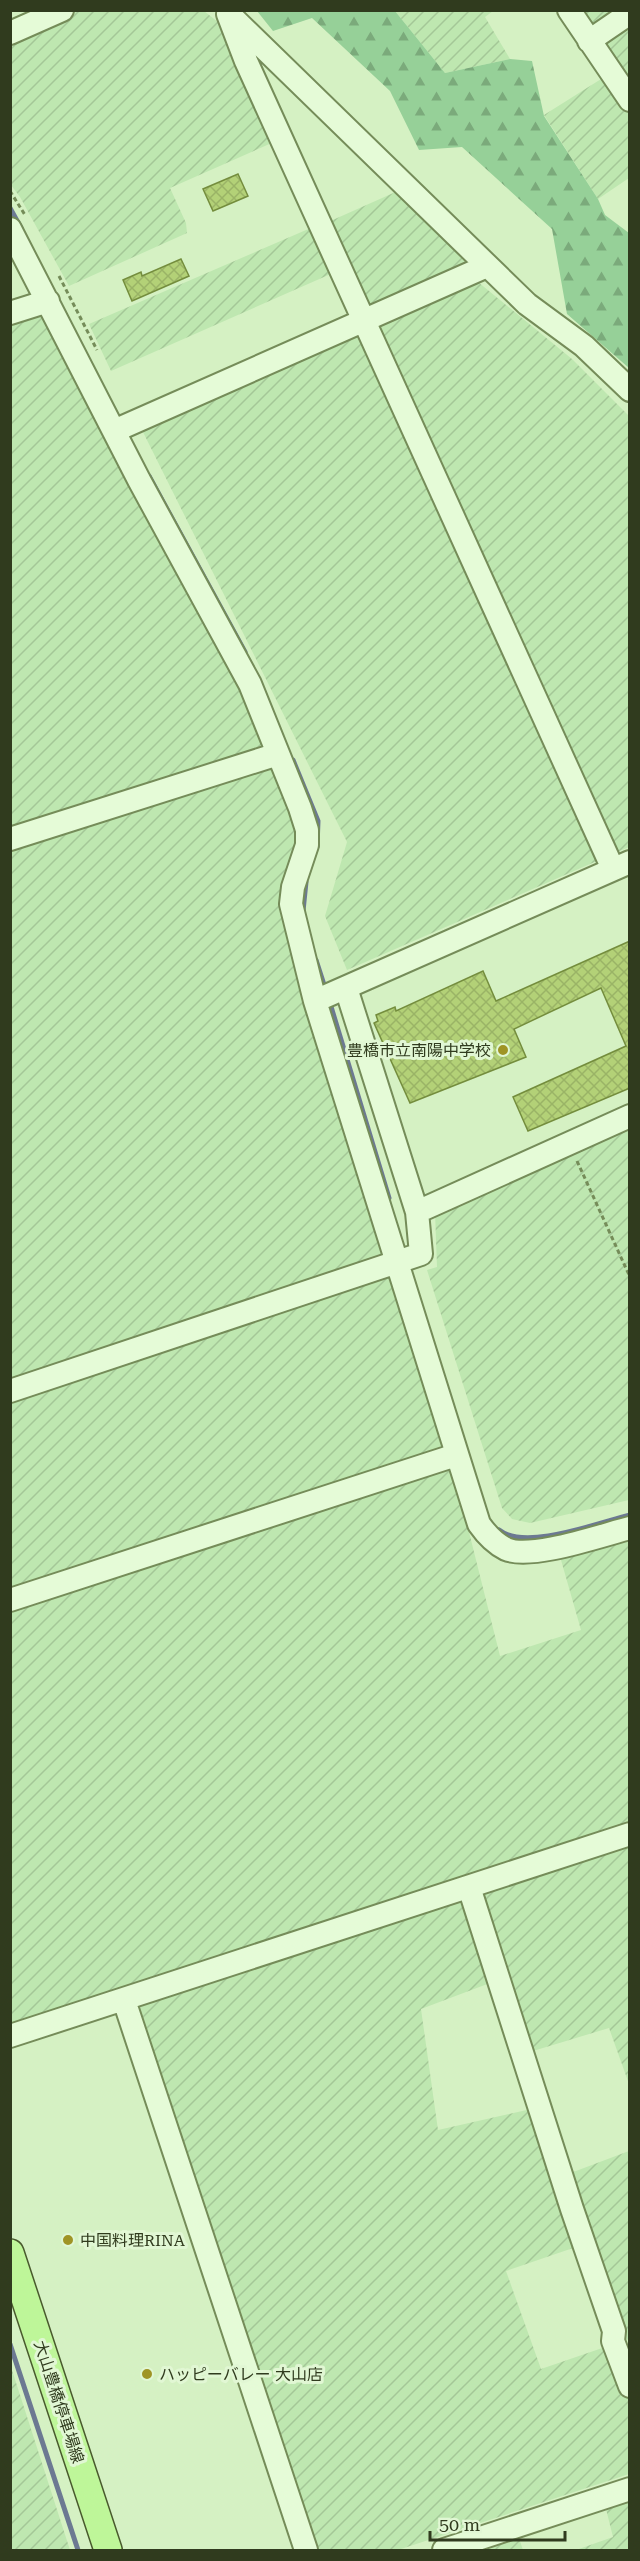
<svg xmlns="http://www.w3.org/2000/svg" width="640" height="2561" font-family="'Roboto Serif','Noto Sans JP',serif">
	<style>
		.farmland { fill: url(#farmland-furrows) }
		.forest { fill: url(#forest-firs) }
		.lines { fill: none; stroke-linecap: round; stroke-linejoin: round }
		.stream { stroke: #6c7992; stroke-width: 5 }
		.building { fill: url(#building-cross-hatch); stroke: #748d3d; stroke-width: 1.5 }
		.minor-casing { stroke: #758c59; stroke-width: 26 }
		.major-casing { stroke: #495a2d; stroke-width: 30 }
		.path { stroke: #758c59; stroke-width: 3; stroke-dasharray: 4.5 3; stroke-linecap: butt }
		.minor { stroke: #e5fbd7; stroke-width: 22 }
		.major { stroke: #bef699; stroke-width: 27 }
		.poi-dot { fill: #9f9425; stroke: #e1f7d4; stroke-width: 2 }
		.labels { text-anchor: middle; dominant-baseline: central; stroke-width: 6; stroke-linejoin: round; paint-order: stroke }
		.poi-label { font-size: 16px; fill: #303b1e; stroke: #e1f7d4; text-anchor: start }
		.street-label { font-size: 16px; fill: #303b1e; stroke: #e1f7d4 }
	</style>
	<defs>
		<pattern id="farmland-furrows" width="10" height="10" patternUnits="userSpaceOnUse" patternTransform="scale(1.5)"><rect width="10" height="10" fill="#bee7b0"/><path d="M-1 1l2-2M0 10L10 0M9 11l2-2" fill="none" stroke="#a4c797"/></pattern>
		<pattern id="forest-firs" width="22" height="20" patternUnits="userSpaceOnUse" patternTransform="scale(1.5)"><rect width="22" height="20" fill="#96d098"/><path d="M5 1l3.5 6h-7zM16 11l3.5 6h-7z" fill="#7baa7b"/></pattern>
		<pattern id="building-cross-hatch" width="8" height="8" patternUnits="userSpaceOnUse" patternTransform="scale(1.5)"><rect width="8" height="8" fill="#b3d177"/><path d="M0 0l8 8M0 8l8-8" fill="none" stroke="#9ab466"/></pattern>
	</defs>
	<rect width="100%" height="100%" fill="#d5f1c3"/>
	<path class="farmland" d="M75,11H204L218,22L274,142L170,188L186,223L187,233L69,286L20,197L11,185L10,39Z
		M395,11H493L485,17L510,59L445,73Z
		M577,11H629V178L598,199L544,115L617,69Z
		M400,190L473,262L461,268L572,359L629,416V847L347,970L325,916L347,842L139,424L371,322L326,223Z
		M313,227L333,273L111,371L89,324Z
		M46,310L233,667L300,823L289,882L305,981L300,991L396,1300L403,1305L456,1480L500,1656L581,1630L559,1553L630,1535L629,1825L10,2025V322Z
		M629,1125V1500L530,1523L512,1519L502,1508L427,1270L437,1267L435,1212Z
		M629,1841V2084L609,2028L533,2051L479,1890Z
		M461,1897L490,1983L421,2009L438,2130L531,2109L576,2247L506,2271L541,2369L611,2345L629,2399V2474L398,2550H315L136,2008Z
		M629,2151V2339L626,2340L568,2174Z
		M10,2367H11L70,2550H11Z
		M629,2497V2550H576L613,2537L605,2505Z
		M518,2535L523,2550H469Z"/>
	<path class="forest" d="M257,11H395L445,73L510,59L532,61L544,116L598,199L605,215L629,233V368L567,314L552,229L462,147L419,150L390,91L312,18L273,31Z"/>
	<g class="lines">
		<path class="stream" d="M10,208L21,228
			M149,476L245,652
			M293,760L318,821L317,847
			M303,911L306,882
			M316,960L326,991
			M329,1000L389,1198
			M499,1530C525,1551 598,1523 630,1515
			M10,2344L78,2550"/>
	</g>
	<path class="building" d="M238,174L248,196L213,211L203,189Z
		M181,259L189,276L132,301L123,280L141,272L142,276Z
		M630,941V1088L528,1131L513,1097L626,1046L601,988L514,1029L526,1057L410,1103L374,1023L378,1021L376,1015L395,1007L396,1011L483,971L496,1001Z"/>
	<g class="lines">
		<defs>
			<path id="minor" d="M569,10L630,100
				M228,14L246,61L613,869
				M234,19L527,304L584,346L630,390
				M10,33L62,10
				M589,41L630,13
				M10,229L139,480L250,684L300,808L307,830V845L293,887L291,904L315,1001L479,1524C486,1534 494,1543 506,1549C531,1560 602,1535 630,1528
				M10,313L48,301
				M114,431L487,266
				M10,839L278,754
				M346,988L417,1212
				M315,1001L630,862
				M10,1391L421,1254L417,1212L630,1116
				M10,1600L456,1455
				M469,1887L572,2209L614,2331L613,2341L630,2386
				M124,2000L306,2550
				M10,2036L630,1834
				M444,2550L630,2489"/>
			<path id="major" d="M10,2253L108,2550"/>
		</defs>
		<use href="#minor" class="minor-casing"/>
		<use href="#major" class="major-casing"/>
		<path class="path" d="M10,191L25,215
			M59,276L97,350
			M577,1161L630,1277"/>
		<use href="#minor" class="minor"/>
		<use href="#major" class="major"/>
	</g>
	<g class="poi-dot">
		<circle cx="503" cy="1050" r="6"/>
		<circle cx="68" cy="2240" r="6"/>
		<circle cx="147" cy="2374" r="6"/>
	</g>
	<g class="labels">
		<g class="poi-label">
			<text x="491" y="1050" text-anchor="end">豊橋市立南陽中学校</text>
			<text x="80" y="2240">中国料理RINA</text>
			<text x="159" y="2374">ハッピーバレー 大山店</text>
		</g>
		<g class="street-label">
			<text transform="translate(59 2402) rotate(72)">大山豊橋停車場線</text>
		</g>
	</g>
	<rect width="640" height="2561" fill="none" stroke="#303b1e" stroke-width="24"/>
	<path d="M430 2531v9h135v-9" fill="none" stroke="#303b1e" stroke-width="3"/>
	<text x="439" y="2531" font-size="18" fill="#303b1e" stroke="#e1f7d4" stroke-width="4.5" paint-order="stroke">50 m</text>
</svg>
